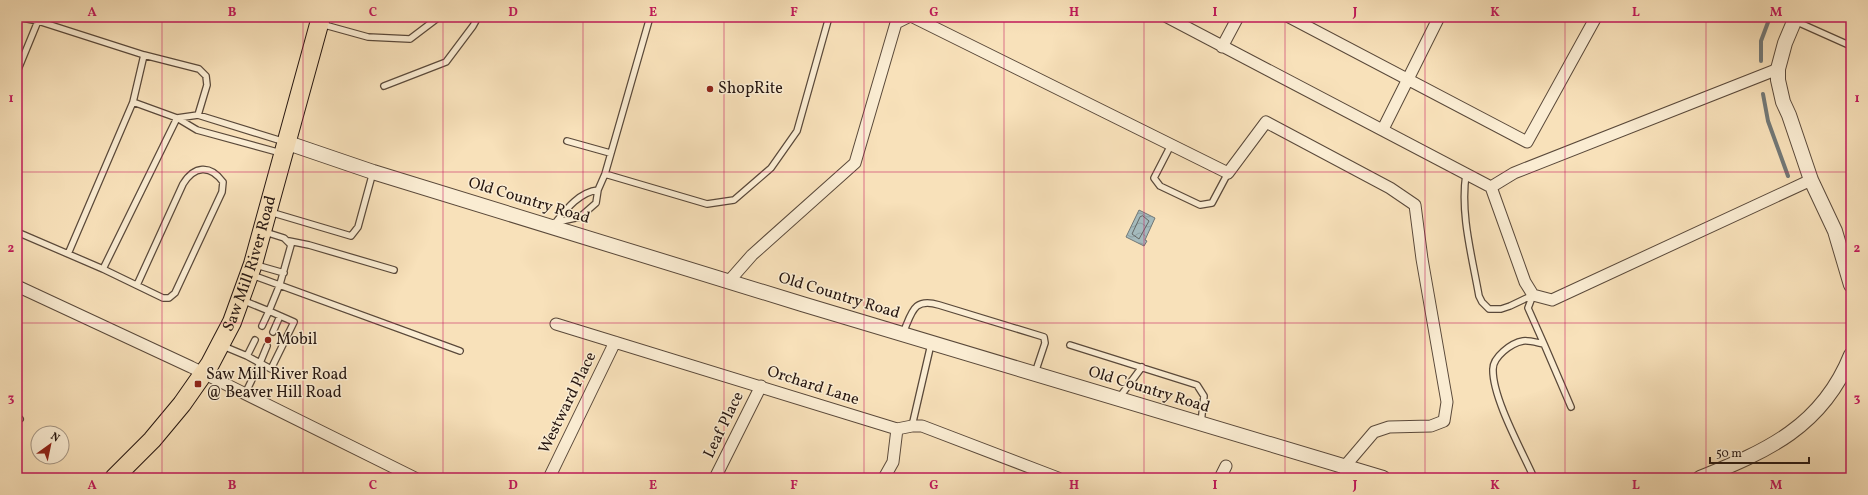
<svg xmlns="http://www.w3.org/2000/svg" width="1868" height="495" font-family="Vollkorn,serif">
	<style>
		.water { fill: url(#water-waves); stroke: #727877 }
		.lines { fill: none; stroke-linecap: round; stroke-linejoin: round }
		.shore { stroke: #656866; stroke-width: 1 }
		.stream { stroke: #727877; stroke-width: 4 }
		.service-casing { stroke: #5a493a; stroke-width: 8 }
		.minor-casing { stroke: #5a493a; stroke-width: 13 }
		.tertiary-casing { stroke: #5a493a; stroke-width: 16 }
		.primary-casing { stroke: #261610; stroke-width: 20 }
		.service { stroke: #faecd2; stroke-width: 5.5 }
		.minor { stroke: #faecd2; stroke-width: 11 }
		.tertiary { stroke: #faecd2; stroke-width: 14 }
		.primary { stroke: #f8e1ba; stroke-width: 18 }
		.grid { fill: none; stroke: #c2185b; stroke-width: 1; stroke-opacity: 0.55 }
		.poi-dot { fill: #8f2418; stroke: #faecd2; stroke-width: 1.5 }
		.labels { text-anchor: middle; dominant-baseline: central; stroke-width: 3; stroke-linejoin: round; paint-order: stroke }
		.poi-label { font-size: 16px; fill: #261610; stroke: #faecd2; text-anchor: start }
		.street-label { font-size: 16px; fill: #261610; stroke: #faecd2 }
		.neatline { fill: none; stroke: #c2185b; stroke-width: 1.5 }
		.grid-label { font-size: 13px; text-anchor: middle; font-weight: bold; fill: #c2185b }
	</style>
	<defs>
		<pattern id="water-waves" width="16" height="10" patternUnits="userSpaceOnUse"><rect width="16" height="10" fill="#a4babc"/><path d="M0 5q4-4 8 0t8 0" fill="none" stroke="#8d9fa1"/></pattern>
	</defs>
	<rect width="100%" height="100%" fill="#f8e1ba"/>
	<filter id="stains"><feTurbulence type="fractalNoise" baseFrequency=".005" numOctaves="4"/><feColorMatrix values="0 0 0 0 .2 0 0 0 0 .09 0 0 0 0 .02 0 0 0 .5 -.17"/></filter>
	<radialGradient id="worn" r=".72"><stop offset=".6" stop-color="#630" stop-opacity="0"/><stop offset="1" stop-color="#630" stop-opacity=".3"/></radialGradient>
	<path class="water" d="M1139,210L1155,218L1145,240L1147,241L1144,246L1126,237Z"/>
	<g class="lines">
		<path class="shore" d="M1143,216L1149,221L1139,239L1132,234L1140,217Z"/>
		<path class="stream" d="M1761,61V41L1770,17
			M1763,94L1768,121L1788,176"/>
		<defs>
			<path id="service" d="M17,17L38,21L40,17
				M650,17L605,174L707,204L734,200L771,168L797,131L829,17
				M1795,21L1851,46
				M321,24L368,37L410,39L439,17
				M144,55L199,69L206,76L207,85L198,115
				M17,72L38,21L144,55L133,102L177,118L197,130L281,153
				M384,86L446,62L473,26L478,17
				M177,118L198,115L285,142
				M567,141L610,153
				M1171,145L1154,178L1160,186L1200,205L1212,203L1228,173
				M1466,174C1460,214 1472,256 1479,296L1482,302L1489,309H1501L1510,306L1533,295
				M270,212L351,236L358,227L373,172
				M556,222C567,208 580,192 598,190
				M552,223L580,217L596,203L598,190L605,174
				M17,232L103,269L177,118
				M289,241L309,245L394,270
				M68,254L133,102
				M256,265L284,273
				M103,269L163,298H169L175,293L222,192L223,182C210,164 194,166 183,184L137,285
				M252,275L460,351
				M1533,295L1528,308L1544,344
				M242,300L269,311L280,284L291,245L284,238L265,232
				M262,326L269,311L294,322L271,369L260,363L267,346
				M273,332L280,316
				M903,333C912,313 913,297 939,305L1044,337L1045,343L1035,373
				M1070,345L1197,385L1204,396L1201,423
				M223,346L247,356L255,340
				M245,394L260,363L247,356
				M1119,398L1142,367
				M17,421L20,419
				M912,426L931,344
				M1342,478L1344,466
				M1534,478C1522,451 1492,397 1493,369C1493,357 1511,343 1523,341C1529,340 1538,343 1544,344L1571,407"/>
			<path id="minor" d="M913,17L1228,173L1266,122L1390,188L1415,205L1422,259L1447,402L1444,421L1431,426L1389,427L1374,432L1345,466
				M1167,17L1491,187L1525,282L1533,295L1552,300L1811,180
				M1289,17L1527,142L1596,17
				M1222,47L1238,17
				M1383,129L1439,17
				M1491,187L1514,173L1778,69
				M730,280L752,255L855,163L896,23L908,17
				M17,286L191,367L415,478
				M556,324L897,429L912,426H922L1058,478
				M549,478L615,342
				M715,478L761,386
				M884,478L893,462L897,429
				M1220,478L1226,466"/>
			<path id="tertiary" d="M1796,17L1785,43L1778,69V80L1783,102L1789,115L1811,180L1835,231L1851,285
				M285,142L373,172L802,304L1383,478
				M1700,478C1767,451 1822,427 1851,355"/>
			<g id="primary">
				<path id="s1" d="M114,478L152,440L182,404L210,364L232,322L253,264L321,17"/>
			</g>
		</defs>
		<use href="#service" class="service-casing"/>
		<use href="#minor" class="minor-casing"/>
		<use href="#tertiary" class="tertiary-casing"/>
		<use href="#primary" class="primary-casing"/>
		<use href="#service" class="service"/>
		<use href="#minor" class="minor"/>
		<use href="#tertiary" class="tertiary"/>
		<use href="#primary" class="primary"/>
	</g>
	<path class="grid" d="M162,17V478M303,17V478M443,17V478M583,17V478M724,17V478M864,17V478M1004,17V478M1144,17V478M1285,17V478M1425,17V478M1565,17V478M1706,17V478M17,172H1851M17,323H1851"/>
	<g class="poi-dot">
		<circle cx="710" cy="89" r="4"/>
		<circle cx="268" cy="340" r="4"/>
		<rect x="194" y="380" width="8" height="8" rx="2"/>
	</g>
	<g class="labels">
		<g class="poi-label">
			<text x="718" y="89">ShopRite</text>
			<text x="276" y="340">Mobil</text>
			<text x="206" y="375">Saw Mill River Road<tspan x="206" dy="18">@ Beaver Hill Road</tspan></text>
		</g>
		<g class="street-label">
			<text transform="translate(529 201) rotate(17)">Old Country Road</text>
			<text stroke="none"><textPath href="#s1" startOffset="258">Saw Mill River Road</textPath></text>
			<text transform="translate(839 296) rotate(17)">Old Country Road</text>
			<text transform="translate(813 386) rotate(18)">Orchard Lane</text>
			<text transform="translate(1149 390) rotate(17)">Old Country Road</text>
			<text transform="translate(568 403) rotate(-64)">Westward Place</text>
			<text transform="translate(724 425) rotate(-64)">Leaf Place</text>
		</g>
	</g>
	<rect width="1868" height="495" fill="none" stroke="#f8e1ba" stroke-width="44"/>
	<g transform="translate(50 445) rotate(33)"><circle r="19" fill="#faecd2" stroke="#a59684"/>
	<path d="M0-3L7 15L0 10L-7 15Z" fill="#8f2418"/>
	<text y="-6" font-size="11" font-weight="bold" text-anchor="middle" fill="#261610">N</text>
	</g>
	<path d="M1710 457v6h99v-6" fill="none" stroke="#261610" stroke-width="2"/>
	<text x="1716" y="457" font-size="12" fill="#261610" stroke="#faecd2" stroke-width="3" paint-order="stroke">50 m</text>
	<rect x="22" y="22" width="1824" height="451" class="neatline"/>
	<g class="grid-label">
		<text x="92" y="16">A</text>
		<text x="232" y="16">B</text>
		<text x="373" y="16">C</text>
		<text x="513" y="16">D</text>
		<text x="653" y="16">E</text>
		<text x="794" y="16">F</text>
		<text x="934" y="16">G</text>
		<text x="1074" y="16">H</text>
		<text x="1215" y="16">I</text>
		<text x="1355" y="16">J</text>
		<text x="1495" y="16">K</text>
		<text x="1636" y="16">L</text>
		<text x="1776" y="16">M</text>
		<text x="11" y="102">1</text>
		<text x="1857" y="102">1</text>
		<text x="11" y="252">2</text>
		<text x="1857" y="252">2</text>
		<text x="11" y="402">3</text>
		<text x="1857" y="402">3</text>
		<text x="92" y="489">A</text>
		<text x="232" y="489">B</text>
		<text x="373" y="489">C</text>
		<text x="513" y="489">D</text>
		<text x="653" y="489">E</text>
		<text x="794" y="489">F</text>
		<text x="934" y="489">G</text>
		<text x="1074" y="489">H</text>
		<text x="1215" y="489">I</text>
		<text x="1355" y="489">J</text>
		<text x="1495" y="489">K</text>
		<text x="1636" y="489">L</text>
		<text x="1776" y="489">M</text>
	</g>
	<rect width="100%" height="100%" filter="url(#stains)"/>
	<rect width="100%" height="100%" fill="url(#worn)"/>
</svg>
